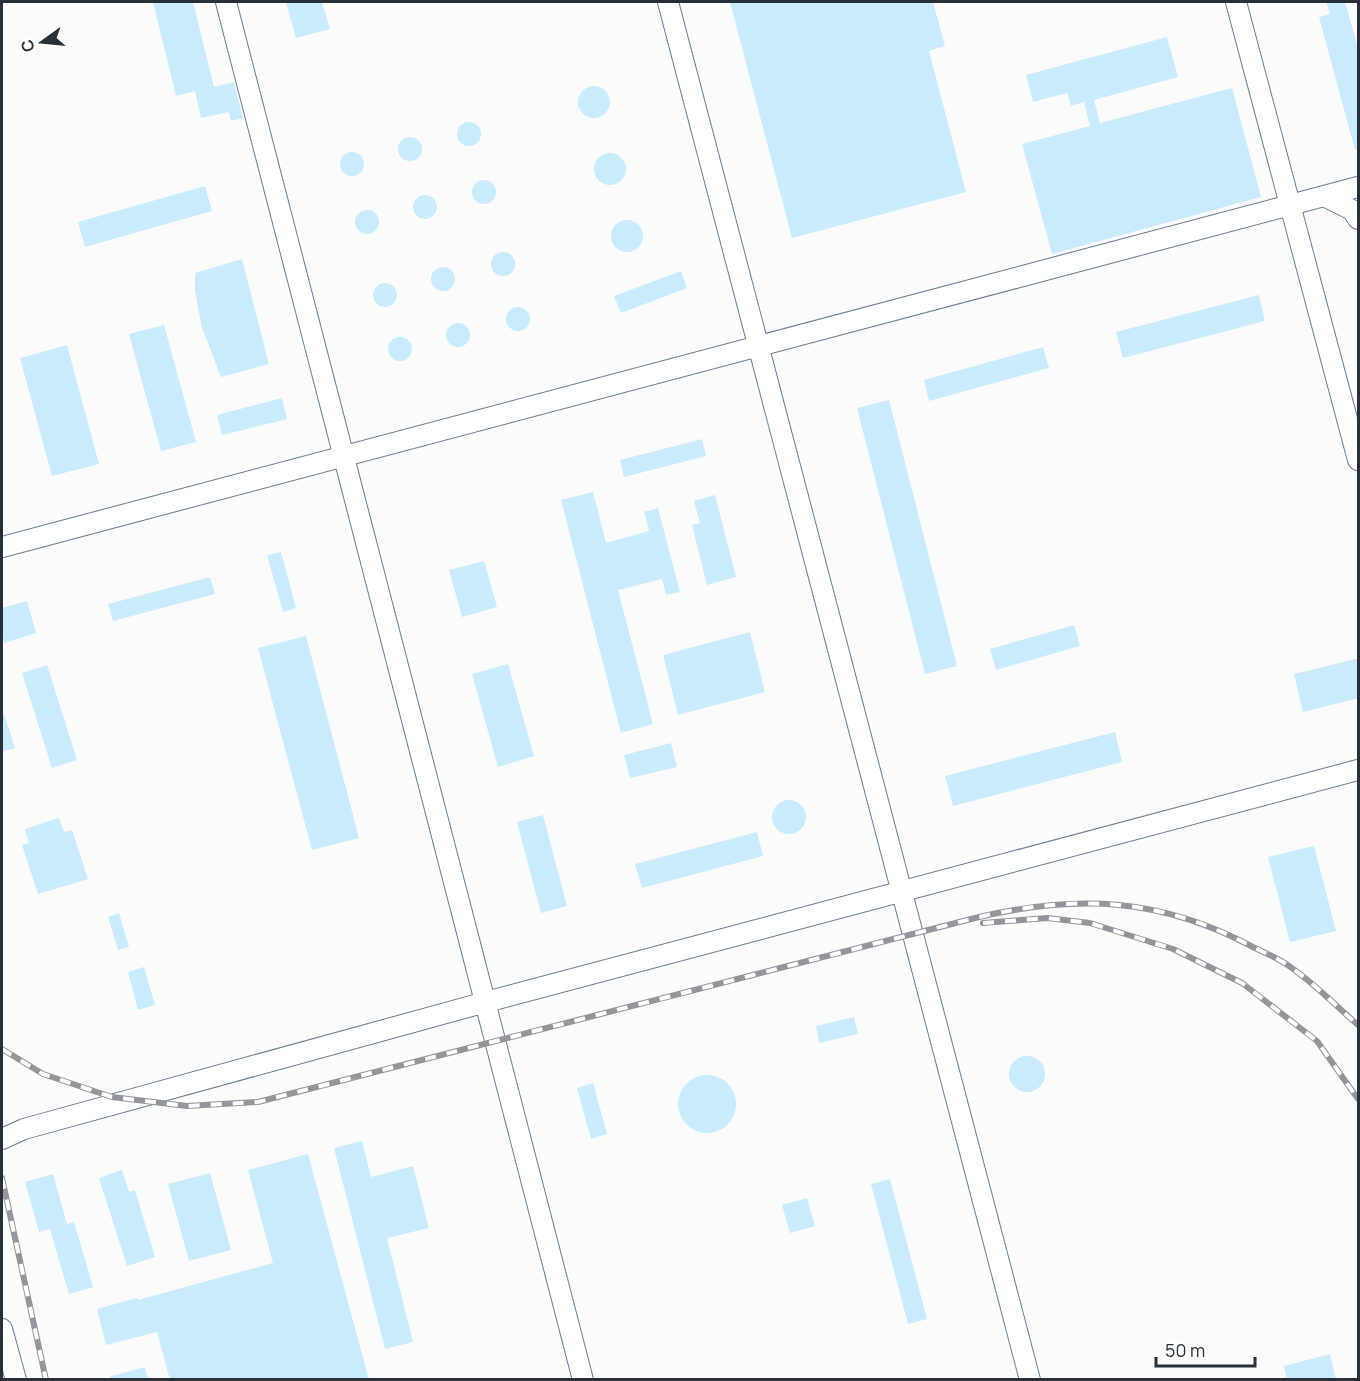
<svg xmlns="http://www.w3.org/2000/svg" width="1360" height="1381" font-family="Manrope,sans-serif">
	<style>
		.building { fill: #caebfb }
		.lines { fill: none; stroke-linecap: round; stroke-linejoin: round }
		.minor-casing { stroke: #6a7b92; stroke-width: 22 }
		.minor { stroke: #fff; stroke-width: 20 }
		.rail-casing { stroke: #92959a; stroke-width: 6 }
		.rail { stroke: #fff; stroke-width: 4; stroke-dasharray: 11; stroke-linecap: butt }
	</style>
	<rect width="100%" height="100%" fill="#fbfbfb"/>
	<path class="building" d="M153,2H193L214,87L234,82L243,118L231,121L229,112L201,118L195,91L176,96Z
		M286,2H322L330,29L296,38Z
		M730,2H933L945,46L929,51L966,192L792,238Z
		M1326,2H1345L1359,51V150H1355L1319,17L1330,14Z
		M1167,37L1178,77L1094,100L1100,123L1232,88L1261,197L1052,254L1022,144L1090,126L1084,102L1071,106L1067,93L1033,102L1026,75Z
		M578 102a16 16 0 1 1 32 0a16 16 0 1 1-32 0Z
		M457 134a12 12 0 1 1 24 0a12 12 0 1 1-24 0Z
		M398 149a12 12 0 1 1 24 0a12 12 0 1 1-24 0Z
		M340 164a12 12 0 1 1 24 0a12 12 0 1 1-24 0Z
		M594 169a16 16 0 1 1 32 0a16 16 0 1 1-32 0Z
		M472 192a12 12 0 1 1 24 0a12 12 0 1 1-24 0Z
		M205,186L212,211L85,247L78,222Z
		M413 207a12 12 0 1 1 24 0a12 12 0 1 1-24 0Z
		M355 222a12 12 0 1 1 24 0a12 12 0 1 1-24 0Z
		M611 236a16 16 0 1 1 32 0a16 16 0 1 1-32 0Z
		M491 264a12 12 0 1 1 24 0a12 12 0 1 1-24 0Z
		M242,259L269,364L221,377L202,328L195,291V273Z
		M431 279a12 12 0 1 1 24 0a12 12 0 1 1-24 0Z
		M681,271L687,288L621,313L614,296Z
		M373 295a12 12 0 1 1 24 0a12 12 0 1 1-24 0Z
		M1259,295L1265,321L1123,358L1116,332Z
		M506 319a12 12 0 1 1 24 0a12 12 0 1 1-24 0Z
		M446 335a12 12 0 1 1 24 0a12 12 0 1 1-24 0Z
		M164,325L196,442L161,451L129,334Z
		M388 349a12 12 0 1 1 24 0a12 12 0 1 1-24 0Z
		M67,345L99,464L52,476L20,358Z
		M1043,347L1049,368L929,401L924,380Z
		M282,398L287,419L222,435L217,415Z
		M889,400L957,666L925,674L857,408Z
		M702,439L706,456L624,477L620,460Z
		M593,492L606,543L649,531L644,512L658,508L680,592L666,595L662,579L618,590L653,724L621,733L561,500Z
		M715,495L736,577L707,585L692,525L700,523L694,501Z
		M281,552L296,608L283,612L267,555Z
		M484,561L497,607L462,617L449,570Z
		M210,577L215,594L113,621L108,604Z
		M27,601L36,633L4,643L2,635V608Z
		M1074,625L1080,646L996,670L990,649Z
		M750,632L765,692L678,715L663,655Z
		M306,636L359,838L312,850L258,648Z
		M1359,658V698L1303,712L1294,674Z
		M508,664L534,756L498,767L472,674Z
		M47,665L77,760L52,768L22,673Z
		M2,714H4L15,748L2,752Z
		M1115,732L1122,762L953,806L945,776Z
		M671,743L677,767L630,778L624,755Z
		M772 817a17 17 0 1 1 34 0a17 17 0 1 1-34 0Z
		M543,815L567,906L541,913L517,822Z
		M59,818L64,832L72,830L88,879L38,894L22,845L29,843L25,829Z
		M757,832L763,856L642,888L635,864Z
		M1314,846L1336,931L1290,942L1268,857Z
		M119,913L129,947L118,950L108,917Z
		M144,967L155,1005L138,1010L128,972Z
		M854,1017L858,1034L819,1043L816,1026Z
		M1009 1074a18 18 0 1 1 36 0a18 18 0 1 1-36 0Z
		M678 1104a29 29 0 1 1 58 0a29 29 0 1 1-58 0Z
		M593,1083L607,1134L591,1139L577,1088Z
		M362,1141L371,1177L413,1166L429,1228L387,1238L413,1342L385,1349L334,1148Z
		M308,1154L369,1380H170L157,1332L106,1345L97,1309L137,1298L138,1300L273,1263L248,1170Z
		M122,1170L129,1192L135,1190L155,1257L127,1266L99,1178Z
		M210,1173L231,1250L189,1261L168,1184Z
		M53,1174L67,1224L74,1222L93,1287L69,1294L50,1229L39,1232L25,1182Z
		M890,1179L927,1319L908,1324L871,1184Z
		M807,1198L815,1226L790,1233L782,1205Z
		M1330,1354L1336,1380H1287L1284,1366Z
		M145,1367L148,1380H111V1376Z"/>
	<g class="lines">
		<defs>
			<path id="minor" d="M226,2L583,1380
				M668,2L1030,1380
				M1236,2L1358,460
				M1324,196L1352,210L1358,219
				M2,547L1358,187
				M2,1139L24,1129L486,1002L1358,770
				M2,1329L16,1380"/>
		</defs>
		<use href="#minor" class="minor-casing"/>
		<use href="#minor" class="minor"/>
		<defs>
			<path id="rail" d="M983,923L1047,918L1090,923L1173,949L1242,983L1317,1041L1358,1099
				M2,1049L43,1074L112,1097L187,1106L258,1102L979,917C1079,894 1161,898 1253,947C1265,953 1278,958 1289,966C1314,983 1336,1006 1358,1025
				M2,1178L46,1380"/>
		</defs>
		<use href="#rail" class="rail-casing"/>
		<use href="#rail" class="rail"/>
	</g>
	<rect width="1360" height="1381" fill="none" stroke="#282f39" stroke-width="6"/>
	<g transform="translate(42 42) rotate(255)" stroke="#ffffff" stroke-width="4.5" paint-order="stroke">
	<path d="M0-4.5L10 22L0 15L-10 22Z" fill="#282f39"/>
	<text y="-9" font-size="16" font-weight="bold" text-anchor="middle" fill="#282f39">С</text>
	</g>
	<path d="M1156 1357v9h99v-9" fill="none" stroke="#282f39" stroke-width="3"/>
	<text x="1165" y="1357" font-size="18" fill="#282f39" stroke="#ffffff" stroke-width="4.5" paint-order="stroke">50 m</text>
</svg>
